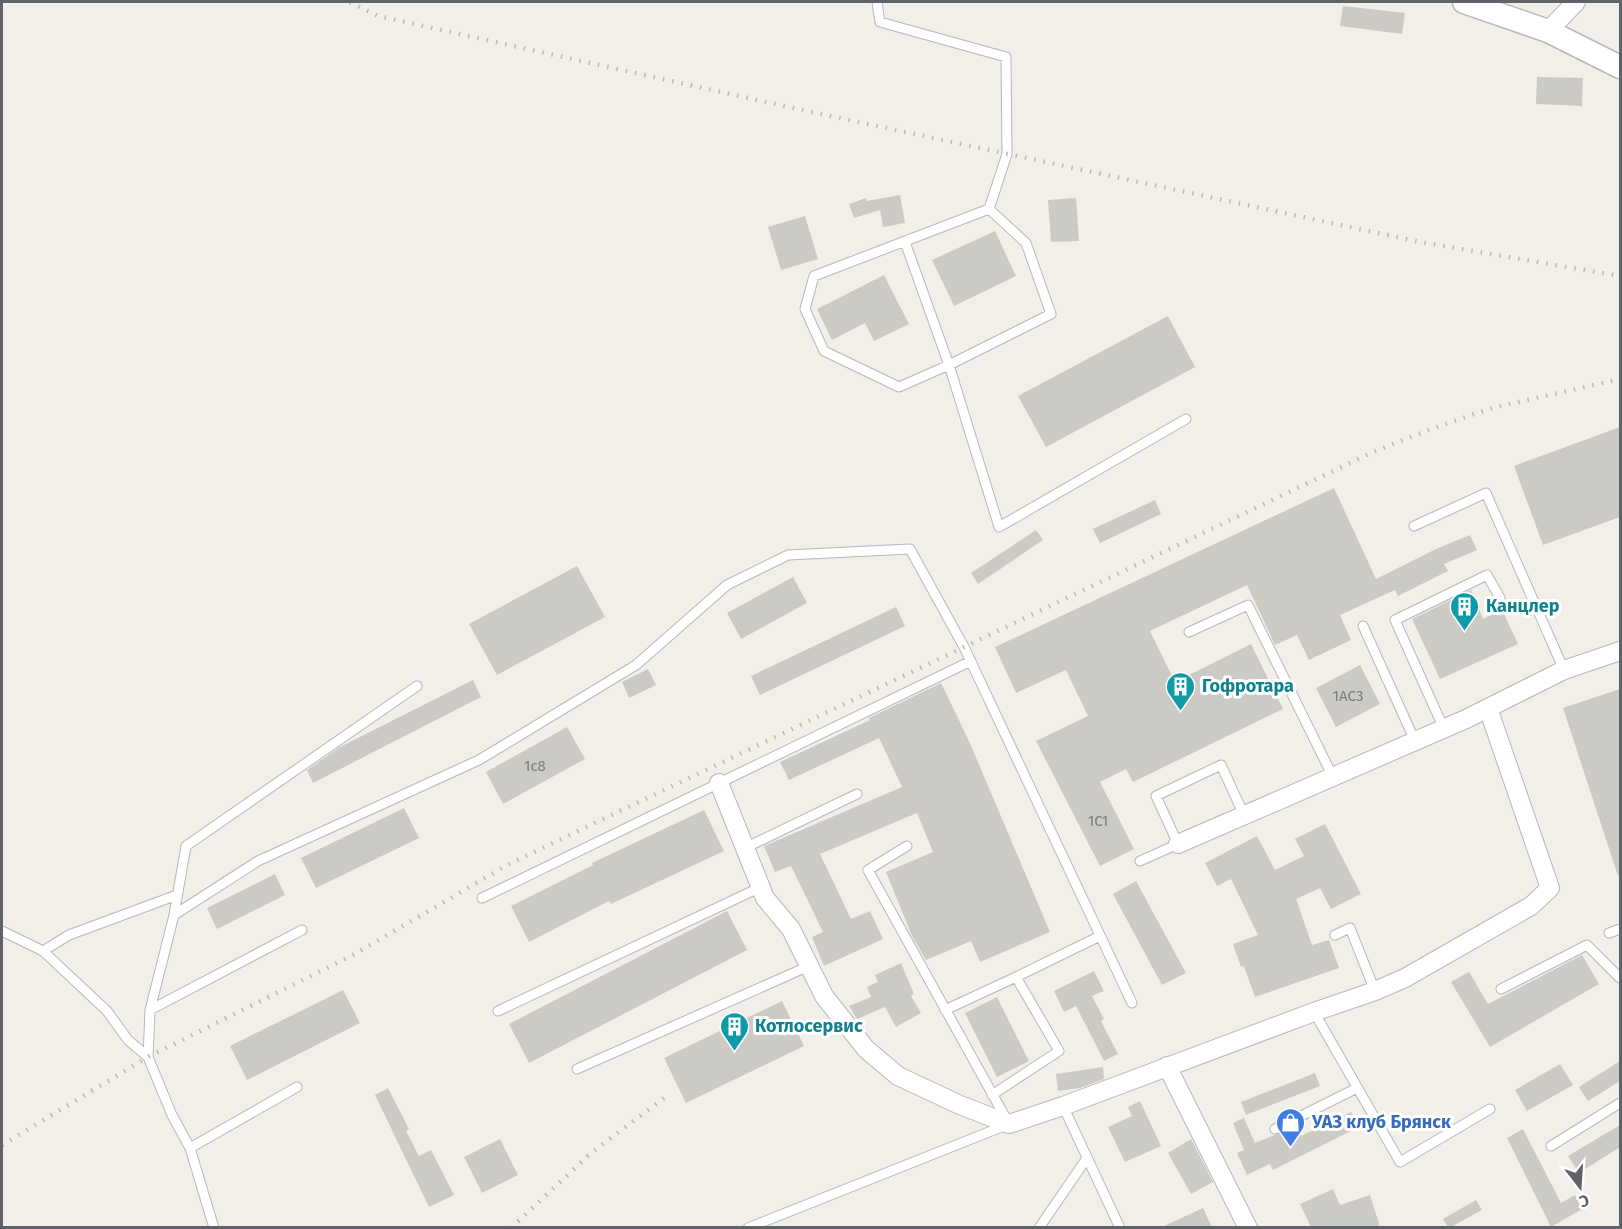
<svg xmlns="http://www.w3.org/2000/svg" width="1622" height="1229" font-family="'Fira Sans',sans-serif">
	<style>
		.building { fill: #cccac5 }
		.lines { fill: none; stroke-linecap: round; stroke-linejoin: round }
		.service-casing { stroke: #b5b8bc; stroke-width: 11 }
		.minor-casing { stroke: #b5b8bc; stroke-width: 20 }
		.tertiary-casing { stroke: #b5b8bc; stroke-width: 25 }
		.service { stroke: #fff; stroke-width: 9 }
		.minor { stroke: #fff; stroke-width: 18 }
		.tertiary { stroke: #fff; stroke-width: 22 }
		.rail { stroke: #b6b7b8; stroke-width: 4.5; stroke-dasharray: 1.5 8; stroke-linecap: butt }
		.labels { text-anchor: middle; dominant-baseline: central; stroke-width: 6; stroke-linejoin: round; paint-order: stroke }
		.number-label { font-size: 15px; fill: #7a7d7f }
		.culture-label { font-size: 18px; font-weight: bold; fill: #0d838f; stroke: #fff; text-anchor: start }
		.shop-label { font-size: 18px; font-weight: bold; fill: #366cbe; stroke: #fff; text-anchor: start }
	</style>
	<rect width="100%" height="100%" fill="#f1efe8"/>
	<path class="building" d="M1343,6L1405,13L1402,34L1340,26Z
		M1537,77L1583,78L1582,106L1536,104Z
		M900,195L905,223L883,227L880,210L854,218L849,204L866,198L867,201Z
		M1076,198L1079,241L1051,242L1048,200Z
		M805,216L818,259L781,270L768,227Z
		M995,231L1016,276L954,306L932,260Z
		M884,275L909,324L874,341L865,323L832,340L817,309Z
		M1168,316L1195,367L1046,447L1018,396Z
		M1620,427V517L1543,545L1514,466Z
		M1334,488L1376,579L1436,549L1470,535L1477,550L1444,564L1448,571L1398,596L1395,590L1340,615L1351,640L1309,660L1297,635L1275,645L1247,585L1150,631L1175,682L1251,644L1283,709L1133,782L1126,769L1100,782L1134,849L1100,866L1036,741L1088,716L1066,670L1016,693L995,647Z
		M1155,500L1161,514L1100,543L1093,529Z
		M1036,530L1043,540L978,584L971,573Z
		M577,566L605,617L497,675L469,624Z
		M793,577L807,603L741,639L727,613Z
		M1471,590L1483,619L1502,610L1518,644L1440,679L1412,619Z
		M896,607L905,626L760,695L751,676Z
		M1360,665L1380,704L1336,727L1316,688Z
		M648,669L656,685L629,698L622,682Z
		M473,680L481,697L313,783L307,770L340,747Z
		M941,683L969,741L1050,932L980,962L971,941L926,960L912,936L886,872L933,852L917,813L820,854L851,919L870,911L883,939L824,966L812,937L823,932L791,866L775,872L764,846L902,787L879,738L789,780L780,762L870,720L869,718Z
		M1620,689V875L1618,876L1563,708Z
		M567,727L585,759L503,804L486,772Z
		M404,808L419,838L316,888L301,858Z
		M704,810L724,851L611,904L609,901L529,942L511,906L593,865L592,863Z
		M1325,824L1361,894L1331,909L1320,888L1296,899L1312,945L1329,940L1339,968L1255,997L1244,966L1241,967L1233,944L1258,935L1231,879L1217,886L1205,863L1257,836L1275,870L1304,856L1295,839Z
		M275,874L285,895L217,929L207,908Z
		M1136,881L1186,973L1162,985L1113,894Z
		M727,911L747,950L529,1063L509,1024Z
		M1582,955L1599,984L1490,1047L1451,982L1469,972L1488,1004Z
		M901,963L914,994L911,996L921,1013L896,1027L885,1007L857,1019L849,1006L871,997L867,987L878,982L875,975Z
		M1094,971L1104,991L1092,996L1104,1019L1101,1021L1118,1054L1104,1061L1076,1006L1064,1012L1054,991Z
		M343,990L360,1023L247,1080L230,1046Z
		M997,997L1029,1061L997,1077L965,1013Z
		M782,1001L804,1046L686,1103L664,1058Z
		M1620,1061V1081L1588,1101L1579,1087Z
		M1560,1064L1573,1085L1527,1111L1515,1090Z
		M1103,1067L1104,1079L1080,1088L1058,1091L1056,1074Z
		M1315,1073L1320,1086L1246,1115L1241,1102Z
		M388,1088L409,1129L406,1131L419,1156L431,1150L454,1195L429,1207L375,1095Z
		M1140,1101L1161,1146L1125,1162L1108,1127L1132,1116L1128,1107Z
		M1351,1112L1359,1127L1273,1170L1270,1164L1247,1175L1237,1153L1244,1150L1233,1123L1244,1118L1255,1143L1296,1126L1301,1136Z
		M1620,1125V1147L1579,1173L1568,1156Z
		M1523,1129L1561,1203L1575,1195L1582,1209L1551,1227L1507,1138Z
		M500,1139L518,1175L482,1193L464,1157Z
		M1191,1139L1213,1182L1191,1194L1168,1153Z
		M1333,1189L1340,1205L1370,1195L1380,1227H1311L1300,1204Z
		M1476,1200L1482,1210L1451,1227H1448L1443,1219Z
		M1203,1208L1212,1227H1162Z"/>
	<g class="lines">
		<defs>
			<path id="service" d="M877,2L880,22L1006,57L1007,154L989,209
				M989,209L1026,243L1051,314L949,365L899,387L824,351L805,309L814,276Z
				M905,242L949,365L999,527L1186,419
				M1414,526L1486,493L1564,670
				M1363,626L1415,741
				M1189,632L1248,605L1333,777
				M1444,729L1395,620L1487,575L1500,598
				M745,848L857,794
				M1140,861L1178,844L1156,796L1221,765L1244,815
				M482,898L971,661
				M174,915L186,846L417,686
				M2,931L43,951L107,1011L128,1040L148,1057L172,1115L190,1148L214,1228
				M1609,933L1620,929
				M1335,935L1350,928L1375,991
				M43,951L69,935L177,895
				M1016,977L1100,936
				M1501,989L1587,945L1620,978
				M150,1010L302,930
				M945,1010L1016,977L1059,1051L992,1095
				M498,1011L761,887
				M1314,1012L1400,1162L1490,1109
				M148,1057L150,1010L174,915L258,861L479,760L636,665L727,585L788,555L910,549L964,647L1132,1003
				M577,1069L809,966
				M1063,1106L1120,1228
				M1275,1129L1357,1088
				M1551,1146L1620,1103
				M190,1148L297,1087
				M748,1228L1009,1124L868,870L907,846
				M1039,1228L1087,1158"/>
			<path id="minor" d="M1548,31L1576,2
				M719,783L765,898L791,929L824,996L866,1049L898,1076L960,1105L1009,1124L1063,1106L1314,1012L1375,991L1405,978L1531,906L1550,888L1488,708
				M1178,844L1466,719L1564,670L1620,651
				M1167,1066L1248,1228"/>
			<path id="tertiary" d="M1464,2L1548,31L1620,67"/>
		</defs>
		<use href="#service" class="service-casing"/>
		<use href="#minor" class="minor-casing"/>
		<use href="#tertiary" class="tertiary-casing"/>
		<use href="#service" class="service"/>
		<use href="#minor" class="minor"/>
		<use href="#tertiary" class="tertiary"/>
		<path class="rail" d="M350,2L378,16L807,111L1420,242L1620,276
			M2,1145L148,1057L353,955L511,863L1373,452L1431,429L1492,408L1620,379
			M511,1228L591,1153L664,1098"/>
	</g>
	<defs>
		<symbol id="building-pin" viewBox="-11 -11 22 30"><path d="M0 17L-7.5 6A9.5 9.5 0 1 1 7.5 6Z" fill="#0f9aa8" stroke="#fff"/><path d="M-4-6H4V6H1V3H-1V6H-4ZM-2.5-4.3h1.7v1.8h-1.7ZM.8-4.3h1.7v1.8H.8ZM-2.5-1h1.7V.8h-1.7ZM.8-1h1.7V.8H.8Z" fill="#fff"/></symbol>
		<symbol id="shop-pin" viewBox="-11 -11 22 30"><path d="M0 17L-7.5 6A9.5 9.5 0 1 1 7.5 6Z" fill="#3f7fe0" stroke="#fff"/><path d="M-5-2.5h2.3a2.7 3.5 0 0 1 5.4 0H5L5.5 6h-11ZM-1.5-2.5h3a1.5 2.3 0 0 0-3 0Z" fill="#fff"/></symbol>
	</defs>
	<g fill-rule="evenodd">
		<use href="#building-pin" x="1448" y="590" width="33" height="45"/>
		<use href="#building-pin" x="1164" y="670" width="33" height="45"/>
		<use href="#building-pin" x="718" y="1010" width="33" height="45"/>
		<use href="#shop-pin" x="1274" y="1106" width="33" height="45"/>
	</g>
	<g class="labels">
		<g class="number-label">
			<text x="1348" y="696">1АС3</text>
			<text x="535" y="766">1с8</text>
			<text x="1098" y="821">1С1</text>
		</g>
		<g class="culture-label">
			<text x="1486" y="606">Канцлер</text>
			<text x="1202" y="686">Гофротара</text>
			<text x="755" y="1026">Котлосервис</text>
		</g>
		<g class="shop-label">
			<text x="1312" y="1122">УАЗ клуб Брянск</text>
		</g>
	</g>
	<rect width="1622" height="1229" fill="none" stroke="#5f6368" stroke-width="6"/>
	<g transform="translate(1580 1187) rotate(163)" stroke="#ffffff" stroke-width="4.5" paint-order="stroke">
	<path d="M0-4.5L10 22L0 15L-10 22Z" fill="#5f6368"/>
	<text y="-9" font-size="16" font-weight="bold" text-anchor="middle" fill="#5f6368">С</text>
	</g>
</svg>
